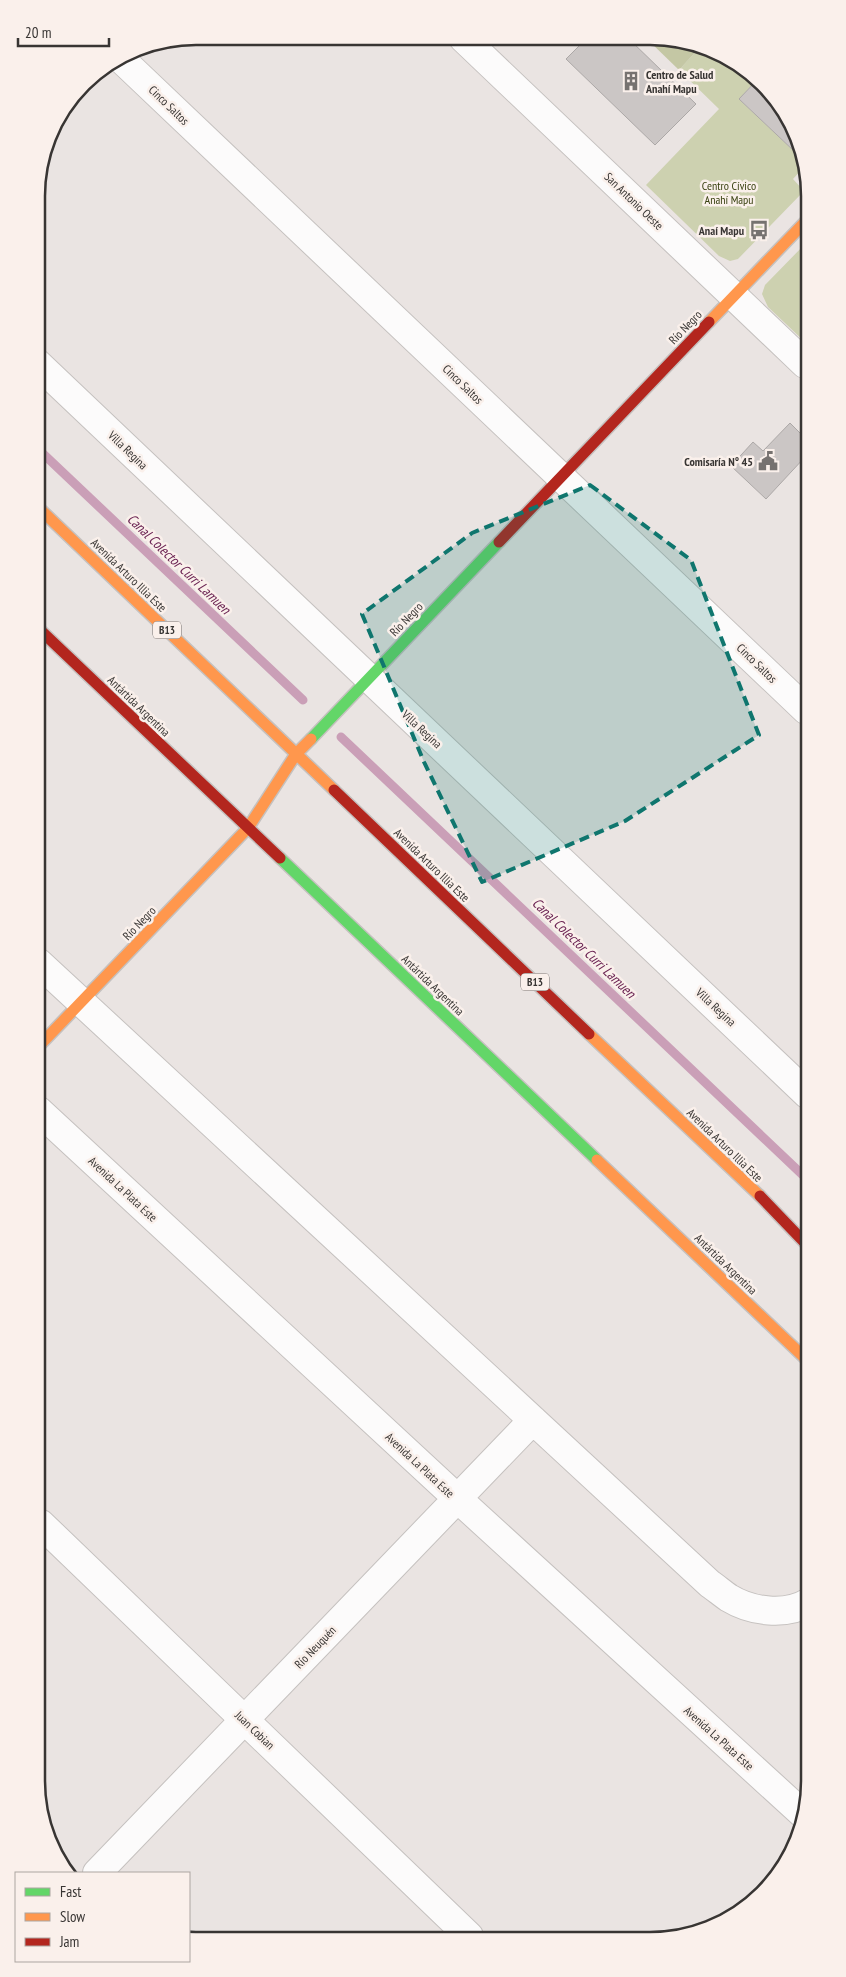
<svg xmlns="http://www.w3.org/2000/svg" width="846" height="1977" font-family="'PT Sans Narrow',sans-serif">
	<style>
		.green { fill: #cdd1b0 }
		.forest { fill: #c4c7a4 }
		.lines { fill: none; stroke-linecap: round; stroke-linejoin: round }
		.stream { stroke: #ca9fb7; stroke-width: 9 }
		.building { fill: #cbc6c5; stroke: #aca8a7 }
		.street-casing { stroke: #c5c1bf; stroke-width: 30 }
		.fast-casing { stroke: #c5c1bf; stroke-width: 14 }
		.slow-casing { stroke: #c5c1bf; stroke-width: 14 }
		.jam-casing { stroke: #c5c1bf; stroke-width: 14 }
		.street { stroke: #fcfbfb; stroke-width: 28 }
		.fast { stroke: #63d668; stroke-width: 11 }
		.slow { stroke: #ff974d; stroke-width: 11 }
		.jam { stroke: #b3261e; stroke-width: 11 }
		.marked { fill: #0f766e; fill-opacity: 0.2; stroke: #0f766e; stroke-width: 4; stroke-dasharray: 10 6; stroke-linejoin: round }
		.labels { text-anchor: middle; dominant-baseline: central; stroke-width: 5; stroke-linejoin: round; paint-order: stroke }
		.shield { fill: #faf0eb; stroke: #726d6a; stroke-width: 1 }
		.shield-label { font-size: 11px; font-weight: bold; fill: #383533 }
		.poi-label { font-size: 12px; font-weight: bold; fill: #383533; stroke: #faf0eb; text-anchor: end }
		.street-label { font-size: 12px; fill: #383533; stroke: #faf0eb }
		.park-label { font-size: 12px; fill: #394111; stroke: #faf0eb }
		.water-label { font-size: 14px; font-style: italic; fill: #6b2453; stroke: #faf0eb }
		.rim { fill: none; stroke: #383533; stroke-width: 2.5 }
	</style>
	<rect width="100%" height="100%" fill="#eae4e2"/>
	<path class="green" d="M701,46L721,53L758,79L739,99L795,152L800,147L804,155V167L793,179L804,191L738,259L730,261L719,256L646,185L719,109L679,70Z
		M805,244V342L768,307L762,294L765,285Z"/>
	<path class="forest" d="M647,39H681L701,46L679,70Z"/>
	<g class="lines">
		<path class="stream" d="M37,448L303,700
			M341,737L808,1180"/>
	</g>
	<path class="building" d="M586,39H629L696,104L655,145L566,59Z
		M758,79L763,83L800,147L795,152L739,99Z
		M790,423L805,438V457L766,499L731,466L753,442L763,451Z"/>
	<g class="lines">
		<defs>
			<path id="street" d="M463,38L805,364
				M120,58L806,710
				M37,363L807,1094
				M39,963L710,1584C716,1588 723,1594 729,1598C752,1612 786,1616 809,1602
				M39,1111L458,1499L804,1815
				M41,1524L469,1936
				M97,1873L533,1420"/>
			<path id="fast" d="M311,739L499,542
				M280,858L597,1160"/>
			<path id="slow" d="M709,322L805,222
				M38,507L334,790
				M589,1034L760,1196
				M39,1046L248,828L296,754L311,739
				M597,1160L808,1361"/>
			<path id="jam" d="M499,542L709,322
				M38,628L280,858
				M334,790L589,1034
				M760,1196L808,1246"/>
		</defs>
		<use href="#street" class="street-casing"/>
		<use href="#fast" class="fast-casing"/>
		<use href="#slow" class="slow-casing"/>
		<use href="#jam" class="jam-casing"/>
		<use href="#street" class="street"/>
		<use href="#fast" class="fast"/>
		<use href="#slow" class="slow"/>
		<use href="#jam" class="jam"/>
	</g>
	<path class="marked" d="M590,485L691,560L759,735L625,821L482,882L424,762L362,614L472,533Z"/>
	<defs>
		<symbol id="building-bare" viewBox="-9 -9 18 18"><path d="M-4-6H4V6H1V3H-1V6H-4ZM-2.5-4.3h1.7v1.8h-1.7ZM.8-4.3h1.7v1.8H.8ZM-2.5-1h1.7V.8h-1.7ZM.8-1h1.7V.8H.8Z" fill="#767270" stroke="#faf0eb" stroke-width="2.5" paint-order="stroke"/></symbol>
		<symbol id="bus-bare" viewBox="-9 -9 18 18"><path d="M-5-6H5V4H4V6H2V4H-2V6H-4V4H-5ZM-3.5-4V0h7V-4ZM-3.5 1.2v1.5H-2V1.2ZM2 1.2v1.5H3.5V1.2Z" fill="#767270" stroke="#faf0eb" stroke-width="2.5" paint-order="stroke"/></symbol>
		<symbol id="civic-bare" viewBox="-9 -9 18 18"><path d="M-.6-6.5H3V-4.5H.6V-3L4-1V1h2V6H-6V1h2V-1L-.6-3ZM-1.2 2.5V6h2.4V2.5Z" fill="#767270" stroke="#faf0eb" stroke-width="2.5" paint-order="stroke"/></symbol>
	</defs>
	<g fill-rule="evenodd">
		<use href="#building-bare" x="617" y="67" width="28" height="28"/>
		<use href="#bus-bare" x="745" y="216" width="28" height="28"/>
		<use href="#civic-bare" x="754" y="447" width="28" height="28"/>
	</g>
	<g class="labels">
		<g class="shield">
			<rect x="153" y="621.5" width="28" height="17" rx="4"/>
			<rect x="521" y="973.5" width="28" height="17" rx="4"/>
		</g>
		<g class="shield-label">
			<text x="167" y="630">B13</text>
			<text x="535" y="982">B13</text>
		</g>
		<g class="poi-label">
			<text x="646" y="74" text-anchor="start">Centro de Salud<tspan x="646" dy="14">Anahí Mapu</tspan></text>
			<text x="744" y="230">Anaí Mapu</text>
			<text x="753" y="461">Comisaría N° 45</text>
		</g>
		<g class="street-label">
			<text transform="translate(169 105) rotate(44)">Cinco Saltos</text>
			<text transform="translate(634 201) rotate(44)">San Antonio Oeste</text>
			<text transform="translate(685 327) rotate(-46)">Río Negro</text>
			<text transform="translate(463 384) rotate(44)">Cinco Saltos</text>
			<text transform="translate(128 450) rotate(44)">Villa Regina</text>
			<text transform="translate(129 575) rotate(44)">Avenida Arturo Illia Este</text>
			<text transform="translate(406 619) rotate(-46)">Río Negro</text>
			<text transform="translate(757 663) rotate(44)">Cinco Saltos</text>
			<text transform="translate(139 706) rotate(44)">Antártida Argentina</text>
			<text transform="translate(422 729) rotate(43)">Villa Regina</text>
			<text transform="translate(432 865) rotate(44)">Avenida Arturo Illia Este</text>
			<text transform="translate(139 923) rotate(-46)">Río Negro</text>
			<text transform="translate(433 985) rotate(44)">Antártida Argentina</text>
			<text transform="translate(716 1007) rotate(43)">Villa Regina</text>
			<text transform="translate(725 1145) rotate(44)">Avenida Arturo Illia Este</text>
			<text transform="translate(123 1189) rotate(43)">Avenida La Plata Este</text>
			<text transform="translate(726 1264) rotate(44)">Antártida Argentina</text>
			<text transform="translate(420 1465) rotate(43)">Avenida La Plata Este</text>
			<text transform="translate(315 1647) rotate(-46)">Río Neuquén</text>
			<text transform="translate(255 1730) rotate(44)">Juan Cobian</text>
			<text transform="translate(719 1738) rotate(42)">Avenida La Plata Este</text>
		</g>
		<g class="park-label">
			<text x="729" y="185">Centro Cívico<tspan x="729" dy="14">Anahí Mapu</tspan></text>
		</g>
		<g class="water-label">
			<text transform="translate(179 564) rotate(44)">Canal Colector Curri Lamuen</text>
			<text transform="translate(584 948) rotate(44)">Canal Colector Curri Lamuen</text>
		</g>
	</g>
	<path d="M0 0H846V1977H0ZM196 45H650A151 151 0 0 1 801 196V1781A151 151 0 0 1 650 1932H196A151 151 0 0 1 45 1781V196A151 151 0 0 1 196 45Z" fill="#faf0eb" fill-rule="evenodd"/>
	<path class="rim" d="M196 45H650A151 151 0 0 1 801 196V1781A151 151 0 0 1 650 1932H196A151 151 0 0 1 45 1781V196A151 151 0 0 1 196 45Z"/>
	<rect x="15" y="1872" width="175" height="90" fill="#faf0eb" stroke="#aca5a1"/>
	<rect x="25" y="1888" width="25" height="8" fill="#63d668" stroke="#aca5a1"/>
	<text x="60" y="1897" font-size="15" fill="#383533">Fast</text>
	<rect x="25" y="1913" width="25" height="8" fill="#ff974d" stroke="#aca5a1"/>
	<text x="60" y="1922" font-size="15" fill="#383533">Slow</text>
	<rect x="25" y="1938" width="25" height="8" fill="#b3261e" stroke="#aca5a1"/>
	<text x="60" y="1947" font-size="15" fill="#383533">Jam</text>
	<path d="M18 38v8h91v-8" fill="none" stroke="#383533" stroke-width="2.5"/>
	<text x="25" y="38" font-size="15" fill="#383533" stroke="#faf0eb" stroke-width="4" paint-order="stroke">20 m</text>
</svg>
